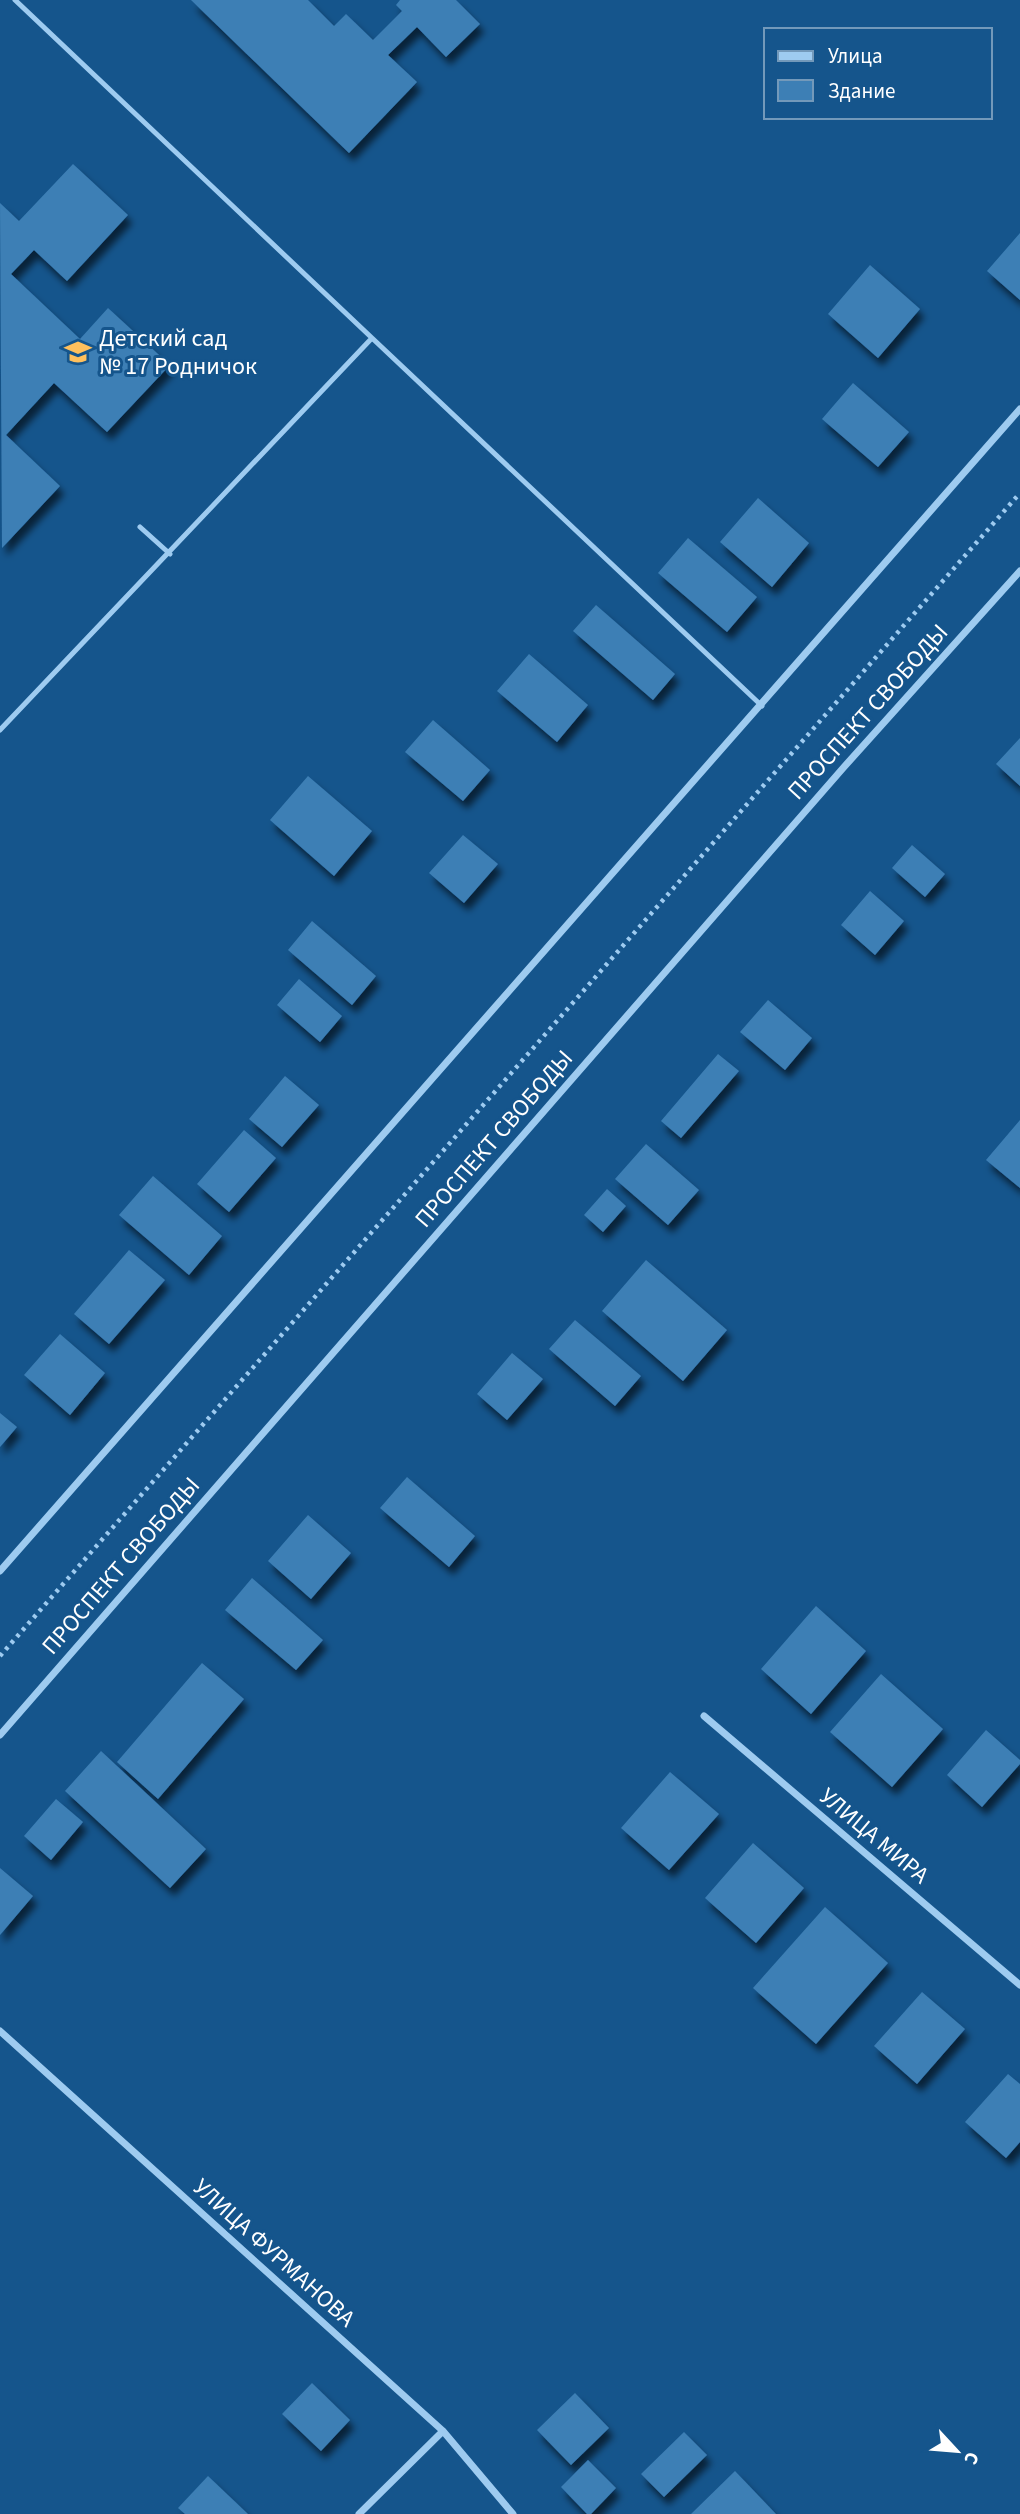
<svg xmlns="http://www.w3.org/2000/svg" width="1020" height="2514" font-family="'Source Sans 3',sans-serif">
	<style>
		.building { fill: #3d7fb5; filter: url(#shadow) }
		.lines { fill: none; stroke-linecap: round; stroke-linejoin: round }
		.path { stroke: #9ecbf0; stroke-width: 4.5; stroke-dasharray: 3.5 5; stroke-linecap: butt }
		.lane { stroke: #9ecbf0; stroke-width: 5 }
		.street { stroke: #9ecbf0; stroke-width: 7 }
		.labels { text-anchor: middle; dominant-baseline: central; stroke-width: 6; stroke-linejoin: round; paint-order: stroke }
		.poi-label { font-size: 24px; fill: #fff; stroke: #15558c; text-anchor: start }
		.street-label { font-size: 24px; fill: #fff; stroke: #15558c }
	</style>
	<defs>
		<filter id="shadow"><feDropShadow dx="4.5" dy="8" stdDeviation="3.5" flood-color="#0009"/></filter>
	</defs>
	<rect width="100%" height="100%" fill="#15558c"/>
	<path class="building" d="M191,0H308L334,26L346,14L373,40L402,11L396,5L400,0H456L480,24L446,57L417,27L388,55L417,82L349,153Z
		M73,164L128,215L67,281L34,250L11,274L80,339L108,308L170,365L107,432L54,383L6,435L60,486L2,548L0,203L19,221Z
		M1020,233V300L987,271Z
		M870,265L920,309L878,358L828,314Z
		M853,383L909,432L878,467L822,419Z
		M758,498L809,543L772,587L720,542Z
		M688,538L757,597L727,632L658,573Z
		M596,605L675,674L653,700L573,631Z
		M529,654L588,705L557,742L497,691Z
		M433,720L490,770L463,801L405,752Z
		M1020,738V786L996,764Z
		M308,776L372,831L334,876L270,820Z
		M463,835L498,864L464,903L429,873Z
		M912,845L945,874L925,897L892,868Z
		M870,891L904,921L875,955L841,925Z
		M312,921L376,976L352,1005L288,950Z
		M299,979L342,1016L320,1042L277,1005Z
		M768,1000L812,1038L785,1070L740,1032Z
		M718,1054L739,1071L681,1138L661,1121Z
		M285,1076L319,1105L282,1147L249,1119Z
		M1020,1120V1188L986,1160Z
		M244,1130L276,1158L229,1212L197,1184Z
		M646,1144L699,1190L668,1225L615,1179Z
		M153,1176L222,1236L189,1275L119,1215Z
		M607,1189L626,1206L603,1232L584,1215Z
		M129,1250L165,1280L109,1344L74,1314Z
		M646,1260L727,1330L683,1381L602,1311Z
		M575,1320L641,1376L615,1406L549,1349Z
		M60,1334L105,1373L70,1415L24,1375Z
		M512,1353L543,1379L507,1420L477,1394Z
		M0,1413L17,1427L0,1447Z
		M407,1477L475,1536L449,1567L380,1508Z
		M308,1515L351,1553L311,1599L268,1561Z
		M252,1578L323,1640L296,1670L225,1610Z
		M816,1606L866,1651L811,1714L761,1669Z
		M202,1663L244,1699L158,1799L117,1762Z
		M881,1674L943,1729L892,1787L830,1732Z
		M986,1730L1020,1760V1764L982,1807L947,1775Z
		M101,1751L206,1849L170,1888L65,1791Z
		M670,1772L719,1814L669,1870L621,1828Z
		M56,1799L83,1822L51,1860L24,1836Z
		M753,1843L804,1888L756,1943L705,1898Z
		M0,1868L33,1896L0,1935Z
		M825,1907L888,1963L816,2044L753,1988Z
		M922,1992L965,2029L917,2084L874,2046Z
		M1008,2074L1020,2084V2142L1006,2158L965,2122Z
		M312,2383L350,2420L321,2451L282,2414Z
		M575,2393L609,2428L571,2465L537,2430Z
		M684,2432L707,2455L664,2497L641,2474Z
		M588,2460L616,2488L591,2514H587L561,2487Z
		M735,2471L776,2514H691Z
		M208,2476L248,2514H185L178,2508Z"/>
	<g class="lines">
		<path class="path" d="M0,1656L1020,493"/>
		<path class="lane" d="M15,0L372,338
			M140,527L170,554
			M0,730L372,338L762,706"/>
		<path class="street" d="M0,1571L1020,409
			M704,1716L1020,1985
			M0,1735L844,767L1020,571
			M0,2031L443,2431L513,2514
			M359,2514L443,2431"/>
	</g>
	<defs>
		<symbol id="school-bare" viewBox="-9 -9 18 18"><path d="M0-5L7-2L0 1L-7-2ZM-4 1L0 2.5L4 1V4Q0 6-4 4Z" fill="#ffc05d" stroke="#15558c" stroke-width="2.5" paint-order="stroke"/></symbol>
	</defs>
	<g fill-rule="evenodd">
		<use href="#school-bare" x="59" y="333" width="38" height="38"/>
	</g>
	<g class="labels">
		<g class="poi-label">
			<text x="99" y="338">Детский сад<tspan x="99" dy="28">№ 17 Родничок</tspan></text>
		</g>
		<g class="street-label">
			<text transform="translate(868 712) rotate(-48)">ПРОСПЕКТ СВОБОДЫ</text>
			<text transform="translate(494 1139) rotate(-49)">ПРОСПЕКТ СВОБОДЫ</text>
			<text transform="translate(121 1566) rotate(-49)">ПРОСПЕКТ СВОБОДЫ</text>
			<text transform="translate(874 1836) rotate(40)">УЛИЦА МИРА</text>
			<text transform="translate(274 2253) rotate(42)">УЛИЦА ФУРМАНОВА</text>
		</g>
	</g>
	<rect x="764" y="28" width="228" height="91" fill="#15558c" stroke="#7399ba" stroke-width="2"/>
	<rect x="778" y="51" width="35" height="10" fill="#9ecbf0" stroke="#7399ba" stroke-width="2"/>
	<text x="828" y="63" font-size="21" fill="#ffffff">Улица</text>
	<rect x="778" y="80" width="35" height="21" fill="#3d7fb5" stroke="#7399ba" stroke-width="2"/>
	<text x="828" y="98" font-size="21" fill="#ffffff">Здание</text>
	<g transform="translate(957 2451) rotate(116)" stroke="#15558c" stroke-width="5" paint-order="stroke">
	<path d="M0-5L12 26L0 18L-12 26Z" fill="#ffffff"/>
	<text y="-10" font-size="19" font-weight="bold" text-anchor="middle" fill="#ffffff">С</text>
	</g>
</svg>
